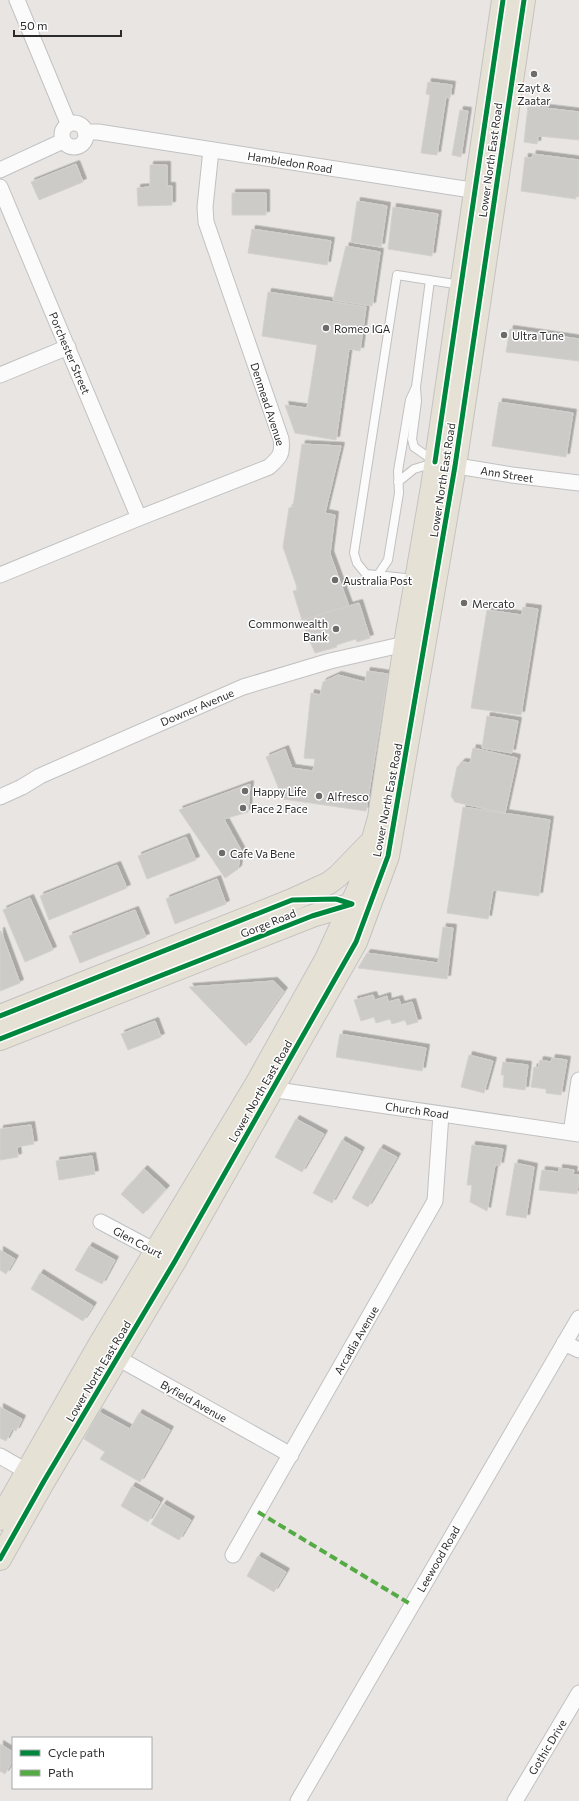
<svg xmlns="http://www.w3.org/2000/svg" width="579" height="1801" font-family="Commissioner,sans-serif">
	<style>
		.building { fill: #cdcbc8; stroke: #d3d1ce; filter: url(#shadow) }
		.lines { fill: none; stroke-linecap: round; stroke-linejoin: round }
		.service-casing { stroke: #c2c1c2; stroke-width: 10 }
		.minor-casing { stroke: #c2c1c2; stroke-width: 17 }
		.primary-casing { stroke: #c5c3c2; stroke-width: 24 }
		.service { stroke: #fcfbfb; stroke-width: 8 }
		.minor { stroke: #fcfbfb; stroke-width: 15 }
		.primary { stroke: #e5e2d5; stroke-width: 22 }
		.quiet { stroke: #54ab44; stroke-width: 4; stroke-dasharray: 8 4; stroke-linecap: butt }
		.cycleway-casing { stroke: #fff; stroke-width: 8 }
		.cycleway { stroke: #00873e; stroke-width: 5 }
		.poi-dot { fill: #6d6c6b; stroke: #fff; stroke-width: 1.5 }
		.labels { text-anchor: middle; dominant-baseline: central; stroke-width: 3; stroke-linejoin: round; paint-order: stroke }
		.poi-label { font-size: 11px; fill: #2b2b2b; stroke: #fff; text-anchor: start }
		.street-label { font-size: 11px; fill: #2b2b2b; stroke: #fff }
	</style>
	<defs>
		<filter id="shadow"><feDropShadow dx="3.5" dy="-3.5" stdDeviation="0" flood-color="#0004"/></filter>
	</defs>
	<rect width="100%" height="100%" fill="#e8e5e2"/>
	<path class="building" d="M428,82L452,85L450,98L446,97L437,155L421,153L430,95L426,94Z
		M528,106L579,112V140L538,136L537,144L524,142Z
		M460,110L468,111L461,157L452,155Z
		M533,154L579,160V197L576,196V199L521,191L525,157L532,158Z
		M76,164L83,182L39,200L31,182Z
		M150,165H167V186H172V205L138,206L137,188L150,187Z
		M232,193H266V215H232Z
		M357,201L387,206L381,247L351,242Z
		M393,207L438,214L432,256L388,249Z
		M252,229L331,241L327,265L248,253Z
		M346,246L380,252L372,306L333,300Z
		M268,292L366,307L360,351L349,349L336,440L295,433L285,405L307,408L317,345L262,336Z
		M510,329L579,339V361L506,352Z
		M499,402L573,413L566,457L492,446Z
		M302,444L341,446L325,513L335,515L330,554L349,606L302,620L293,591L298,590L283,547L289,508L293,507Z
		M359,603L370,638L357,642L356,639L336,645L337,647L315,653L301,620Z
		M523,607L538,609L521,715L471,708L487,610L522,615Z
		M367,671L388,674L366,811L283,799L266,757L285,749L292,768L313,771L315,759L304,758L311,693L320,695L323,682L338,675L365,682Z
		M487,716L518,721L512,753L482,748Z
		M473,748L517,758L505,813L455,802L451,796L457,767L462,762L470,763Z
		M250,784L248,812L224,819L241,850L238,869L225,878L179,810Z
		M463,807L550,820L539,896L493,890L488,919L447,913Z
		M186,837L196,860L147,879L138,856Z
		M117,865L127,888L49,920L40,896Z
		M217,879L226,904L175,924L166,899Z
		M30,898L53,950L25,962L3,910Z
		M135,910L146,937L80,963L69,936Z
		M443,927L453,928L447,979L358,968L367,953L438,963Z
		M0,931H1L20,983L0,991Z
		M274,981L284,991L246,1046L189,987Z
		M373,995L375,1000L387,996L388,1002L399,999L401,1005L412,1002L418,1022L407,1025L405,1020L392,1024L390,1019L376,1023L374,1017L361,1021L354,1000Z
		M155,1021L161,1037L128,1050L121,1034Z
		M340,1034L426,1048L422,1071L336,1057Z
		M469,1055L493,1061L484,1093L461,1087Z
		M552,1058L567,1060L561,1095L546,1093V1089L531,1087L534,1067L538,1068L540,1060L551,1062Z
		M503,1062L528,1065L525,1090L503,1087L504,1075H501Z
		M296,1119L324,1134L302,1172L275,1157Z
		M31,1125L34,1144L17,1147L18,1157L0,1160V1129Z
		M342,1140L361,1151L332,1203L313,1193Z
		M472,1145L503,1149L500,1166L495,1165L487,1211L470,1202L472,1185H467Z
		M380,1148L397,1157L368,1207L352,1198Z
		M92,1156L95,1174L59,1180L56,1161Z
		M515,1163L534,1167L526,1218L506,1215Z
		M559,1168L574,1170L573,1175H579L577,1194L539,1190L542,1170L559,1172Z
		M144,1169L166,1189L143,1214L121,1194Z
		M89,1246L115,1260L102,1284L75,1270Z
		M0,1250L15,1259L6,1274L0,1270Z
		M40,1273L93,1306L83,1321L31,1289Z
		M0,1407L22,1419L16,1431L12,1429L6,1441L0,1438Z
		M99,1412L130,1429L139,1413L170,1430L140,1482L100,1459L105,1452L84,1439Z
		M132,1486L160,1502L148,1522L121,1506Z
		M163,1504L191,1520L179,1540L151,1524Z
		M258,1556L286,1572L274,1592L247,1576Z
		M0,1744L13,1752V1760L5,1774L0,1771Z"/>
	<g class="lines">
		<defs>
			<path id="service" d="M416,388L417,401L412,439L414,447L434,461
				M398,482L414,469L434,463
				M378,575L388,560L399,493L398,471L410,400L416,387L430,280
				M415,579L366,574L357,563L354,553L397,275L461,285"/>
			<path id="minor" d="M17,0L68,123
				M62 135a12 12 0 1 1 24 0a12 12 0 1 1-24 0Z
				M85,132H98L484,192
				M0,170L63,141
				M0,187L139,518
				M0,375L68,347
				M445,464L512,475L579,483
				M0,575L139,518L269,467C280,457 283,454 281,439L206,222L205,207L211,150
				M0,797L22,787L40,776L243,687L330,661L405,644
				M263,1088L579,1134
				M571,1133L579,1080
				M101,1222L163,1255
				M564,1343L579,1350
				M98,1347L291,1455
				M0,1456L35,1476
				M233,1555L435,1201L441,1114
				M298,1801L579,1318
				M515,1801L579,1693"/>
			<path id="primary" d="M0,1016L292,900L329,883L338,876L369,844
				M0,1039L312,916L352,904
				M0,1519L98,1347L255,1086L326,959L359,887L379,818L405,644L432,487L503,0
				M0,1559L44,1481L175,1261L356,942L388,856L455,466L524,0"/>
		</defs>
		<use href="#service" class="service-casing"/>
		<use href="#minor" class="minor-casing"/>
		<use href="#primary" class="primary-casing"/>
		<use href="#service" class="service"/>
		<use href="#minor" class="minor"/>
		<use href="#primary" class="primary"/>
		<path class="quiet" d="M258,1512L412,1605"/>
		<defs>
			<path id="cycleway" d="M435,462L503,0
				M0,1016L292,900L336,899L352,904
				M0,1039L312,916L352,904
				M0,1559L44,1481L175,1261L356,942L388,856L455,466L524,0"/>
		</defs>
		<use href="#cycleway" class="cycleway-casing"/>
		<use href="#cycleway" class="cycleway"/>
	</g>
	<g class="poi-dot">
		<circle cx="534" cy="74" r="4"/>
		<circle cx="326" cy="328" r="4"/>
		<circle cx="504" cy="335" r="4"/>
		<circle cx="335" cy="580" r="4"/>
		<circle cx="464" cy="603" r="4"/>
		<circle cx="336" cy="629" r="4"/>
		<circle cx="245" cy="791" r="4"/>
		<circle cx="319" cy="796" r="4"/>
		<circle cx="243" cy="808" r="4"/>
		<circle cx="222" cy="853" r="4"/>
	</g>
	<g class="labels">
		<g class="poi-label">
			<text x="534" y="87" text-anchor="middle">Zayt &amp;<tspan x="534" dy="13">Zaatar</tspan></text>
			<text x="334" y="328">Romeo IGA</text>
			<text x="512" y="335">Ultra Tune</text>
			<text x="343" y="580">Australia Post</text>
			<text x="472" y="603">Mercato</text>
			<text x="328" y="623" text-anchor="end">Commonwealth<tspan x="328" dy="13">Bank</tspan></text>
			<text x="253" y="791">Happy Life</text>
			<text x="327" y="796">Alfresco</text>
			<text x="251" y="808">Face 2 Face</text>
			<text x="230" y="853">Cafe Va Bene</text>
		</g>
		<g class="street-label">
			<text transform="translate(490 160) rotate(-82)">Lower North East Road</text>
			<text transform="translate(290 162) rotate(9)">Hambledon Road</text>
			<text transform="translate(70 353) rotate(67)">Porchester Street</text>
			<text transform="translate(268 404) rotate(72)">Denmead Avenue</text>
			<text transform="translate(507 474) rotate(9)">Ann Street</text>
			<text transform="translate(442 480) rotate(-81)">Lower North East Road</text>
			<text transform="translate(197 707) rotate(-23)">Downer Avenue</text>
			<text transform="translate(387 800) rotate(-79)">Lower North East Road</text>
			<text transform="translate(268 923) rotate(-22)">Gorge Road</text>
			<text transform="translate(260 1091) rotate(-60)">Lower North East Road</text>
			<text transform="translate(417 1110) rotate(8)">Church Road</text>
			<text transform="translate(138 1242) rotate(28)">Glen Court</text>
			<text transform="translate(356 1340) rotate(-60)">Arcadia Avenue</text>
			<text transform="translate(98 1371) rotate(-59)">Lower North East Road</text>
			<text transform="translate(194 1401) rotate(29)">Byfield Avenue</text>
			<text transform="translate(438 1559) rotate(-60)">Leewood Road</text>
			<text transform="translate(547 1747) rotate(-59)">Gothic Drive</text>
		</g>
	</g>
	<rect x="12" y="1737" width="140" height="52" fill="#ffffff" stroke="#aaaaaa"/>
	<rect x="20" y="1750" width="20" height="6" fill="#00873e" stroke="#aaaaaa"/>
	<text x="48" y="1757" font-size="12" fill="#2b2b2b">Cycle path</text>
	<rect x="20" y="1770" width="20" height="6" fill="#54ab44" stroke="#aaaaaa"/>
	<text x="48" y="1777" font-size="12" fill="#2b2b2b">Path</text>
	<path d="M14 30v6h107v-6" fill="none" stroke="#2b2b2b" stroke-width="2"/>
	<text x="20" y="30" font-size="12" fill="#2b2b2b" stroke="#ffffff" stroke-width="3" paint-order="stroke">50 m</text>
</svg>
